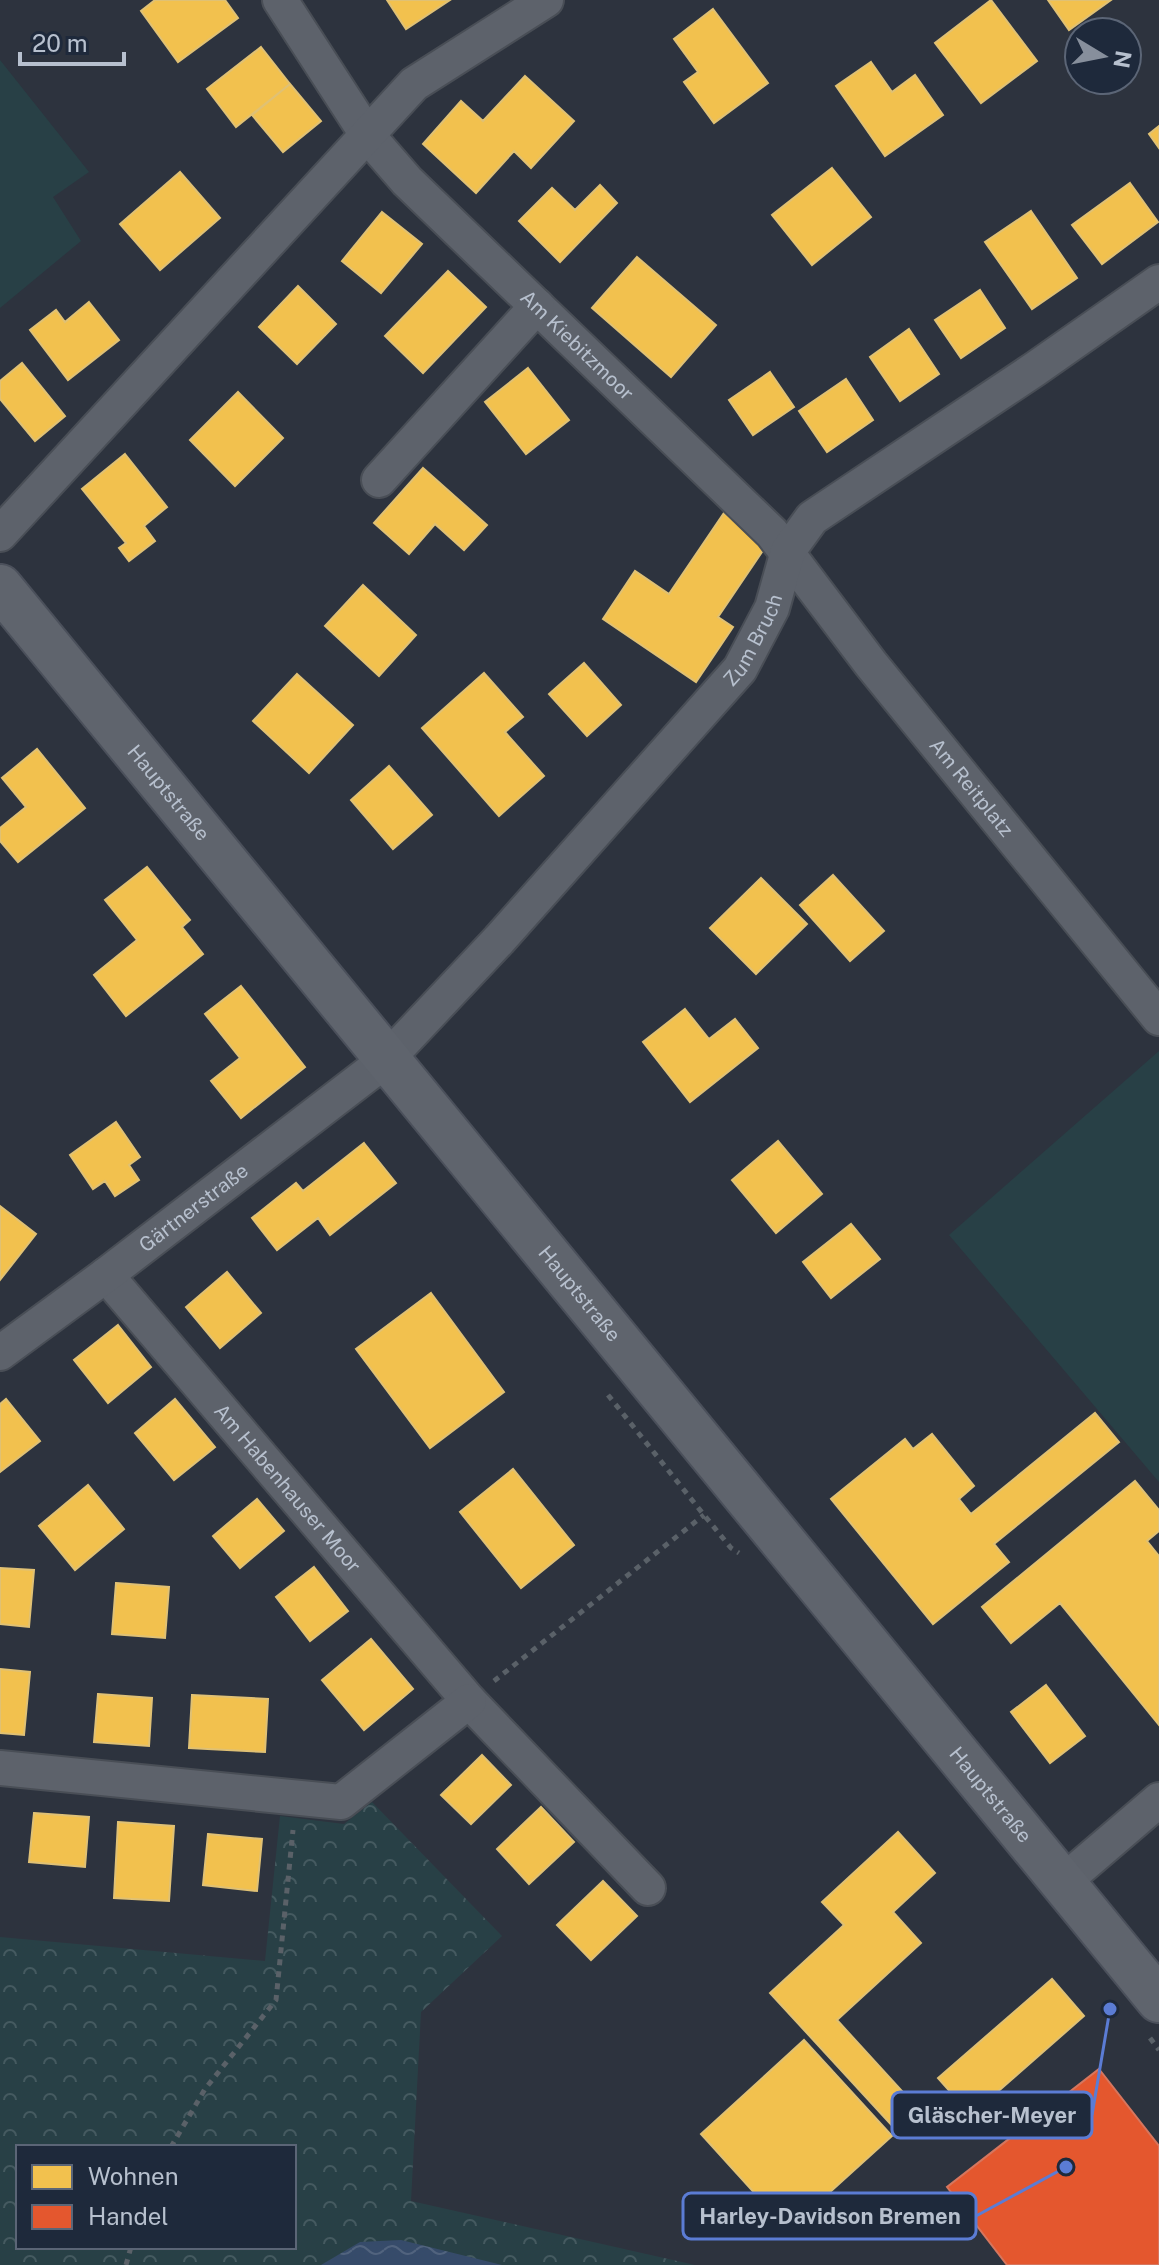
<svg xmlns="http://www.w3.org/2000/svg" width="1159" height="2265" font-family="'Public Sans',sans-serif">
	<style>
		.green { fill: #284046 }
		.forest { fill: url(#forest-crowns); fill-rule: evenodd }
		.water { fill: url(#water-waves) }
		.homes { fill: #f2c14e; stroke: #e0c174; stroke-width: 2 }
		.shops { fill: #e4572e; stroke: #d6765e; stroke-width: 2 }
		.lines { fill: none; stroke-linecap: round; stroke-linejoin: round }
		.minor-casing { stroke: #494e56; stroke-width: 38 }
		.major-casing { stroke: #4b505b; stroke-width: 48 }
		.path { stroke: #5a6168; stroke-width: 5; stroke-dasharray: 6 6; stroke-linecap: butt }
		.minor { stroke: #5d626b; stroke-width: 34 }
		.major { stroke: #5f646d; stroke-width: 44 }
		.labels { text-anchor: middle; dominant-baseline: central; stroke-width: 8; stroke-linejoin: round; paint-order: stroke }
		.street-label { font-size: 20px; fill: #b7c0ce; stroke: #1e293b }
		.leader { fill: none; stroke: #5b7cd4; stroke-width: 3 }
		.callout-dot { fill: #5b7cd4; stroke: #1e293b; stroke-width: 3 }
		.callout { fill: #1e293b; stroke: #5b7cd4; stroke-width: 3 }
		.callout-label { font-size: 22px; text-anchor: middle; font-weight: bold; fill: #b7c0ce }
	</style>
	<defs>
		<pattern id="forest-crowns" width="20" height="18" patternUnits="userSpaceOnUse" patternTransform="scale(2)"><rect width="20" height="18" fill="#284046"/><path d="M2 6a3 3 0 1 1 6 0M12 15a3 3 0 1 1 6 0" fill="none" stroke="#455a60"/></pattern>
		<pattern id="water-waves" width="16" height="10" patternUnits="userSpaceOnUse" patternTransform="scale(2)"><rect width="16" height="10" fill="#364b6a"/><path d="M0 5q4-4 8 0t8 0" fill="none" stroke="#51637e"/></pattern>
	</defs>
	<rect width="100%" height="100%" fill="#2d333e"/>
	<path class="green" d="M0,60L89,172L53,197L81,241L0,308Z
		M1159,1051V1482L949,1235Z"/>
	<path class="forest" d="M372,1802L502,1936L421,2012L411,2201L695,2265H0V1937L265,1961L280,1816L344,1824ZM18,2147H294V2247H18Z"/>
	<path class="water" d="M401,2240L502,2265H321L360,2242Z"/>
	<path class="homes" d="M155,0H225L238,18L178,62L141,11Z
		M387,0H450L406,29Z
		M991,0L1037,61L981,103L935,43Z
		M1048,0H1111L1069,30Z
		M713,9L768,83L714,123L684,82L698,72L674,39Z
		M261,47L290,84L236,127L207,89Z
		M871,62L892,92L915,75L943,115L885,156L836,86Z
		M525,76L574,121L531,168L514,151L476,193L423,144L461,101L483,121Z
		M290,84L321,121L283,152L252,115Z
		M1159,126V148L1149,134Z
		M832,168L871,217L812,265L772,215Z
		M180,172L220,218L160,270L120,224Z
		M1130,183L1158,222L1102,264L1072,225Z
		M600,185L617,203L560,262L519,221L552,188L575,210Z
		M1031,211L1077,278L1032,309L985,242Z
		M382,212L422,244L381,293L342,261Z
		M637,257L716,325L671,377L592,308Z
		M448,271L486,307L423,373L385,336Z
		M298,286L336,324L297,364L259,327Z
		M980,290L1005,328L961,358L935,320Z
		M89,302L119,340L68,380L30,330L56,310L65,322Z
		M909,329L939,374L900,401L870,357Z
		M22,363L65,416L35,441L0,399V381Z
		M528,368L569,420L526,454L485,402Z
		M770,372L794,407L753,435L729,400Z
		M846,379L873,420L827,452L799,411Z
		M238,392L283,438L235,486L190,440Z
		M125,454L167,507L144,526L155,541L129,561L119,548L126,543L82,489Z
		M423,468L487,525L464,550L435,524L409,554L374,523Z
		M724,513L768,543L718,617L733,627L696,682L603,619L635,571L669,594Z
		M363,585L416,635L379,676L325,626Z
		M584,663L621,705L587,736L549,694Z
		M484,673L523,717L505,732L544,776L499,816L422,728Z
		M297,674L353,725L309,773L253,721Z
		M37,749L85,808L18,862L0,841V828L26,807L2,778Z
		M389,766L432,815L393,849L351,800Z
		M147,867L190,920L182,927L203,954L126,1016L94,975L137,940L105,900Z
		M833,875L884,931L850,961L800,905Z
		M761,878L807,924L756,974L710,928Z
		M241,986L305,1067L241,1118L211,1081L240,1058L205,1014Z
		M685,1009L709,1039L735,1019L758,1048L690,1102L643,1042Z
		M116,1122L140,1157L129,1165L139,1180L115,1196L105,1181L93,1189L70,1155Z
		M778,1141L822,1194L776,1233L732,1180Z
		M364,1143L396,1183L330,1235L318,1218L277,1250L252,1218L296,1183L303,1191Z
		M0,1206L36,1234L0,1280Z
		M851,1224L880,1259L831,1298L803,1262Z
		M227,1272L261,1313L220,1348L186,1307Z
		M431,1293L504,1392L430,1448L356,1349Z
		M118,1325L151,1367L108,1403L74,1360Z
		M6,1399L40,1441L0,1472V1404Z
		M175,1399L215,1447L174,1480L135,1433Z
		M1095,1413L1119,1442L994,1544L1009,1562L933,1624L831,1499L905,1439L913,1449L932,1434L974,1486L959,1499L971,1514Z
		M513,1469L574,1545L521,1588L460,1512Z
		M1135,1481L1159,1510V1531L1147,1541L1159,1556V1725L1060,1603L1011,1643L982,1607Z
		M88,1485L124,1529L75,1570L39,1526Z
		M257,1499L284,1531L240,1568L213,1536Z
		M314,1567L348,1611L310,1641L276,1597Z
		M0,1568L34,1570L29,1627L0,1624Z
		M116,1583L169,1587L165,1638L112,1634Z
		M371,1639L413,1689L364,1730L322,1680Z
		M0,1669L30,1672L24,1735L0,1733Z
		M1046,1685L1085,1736L1050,1763L1011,1712Z
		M98,1694L152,1698L149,1746L94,1742Z
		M192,1695L268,1699L265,1752L189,1748Z
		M482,1755L511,1785L471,1824L441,1795Z
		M541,1807L574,1842L529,1884L497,1849Z
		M34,1813L89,1817L85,1867L29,1862Z
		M118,1822L174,1826L169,1901L114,1898Z
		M898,1832L935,1873L893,1912L921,1943L837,2020L921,2112L898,2132L770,1993L844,1925L822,1902Z
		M208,1834L262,1839L257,1891L203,1885Z
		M603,1881L637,1916L591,1960L557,1925Z
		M1052,1979L1084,2016L971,2115L938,2078Z
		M804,2040L892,2136L788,2230L701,2134Z"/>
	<path class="shops" d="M1099,2069L1159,2146V2265H1007L947,2187Z"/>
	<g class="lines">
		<defs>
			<g id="minor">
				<path id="s1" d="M280,0L368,136L407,181L772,533L871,664L1159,1018"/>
				<path d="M379,480L537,306"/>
				<path d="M0,534L414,84L546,0"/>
				<path id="s2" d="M106,1275L469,1701L648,1888"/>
				<path id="s3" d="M0,1353L106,1275L386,1060L499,940L740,669L772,608L788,551L812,518L1035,369L1159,282"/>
				<path d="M0,1768L341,1802L469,1701"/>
				<path d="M1062,1883L1159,1800"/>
			</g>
			<g id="major">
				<path id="s4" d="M0,587L1159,2000"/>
			</g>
		</defs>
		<use href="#minor" class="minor-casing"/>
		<use href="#major" class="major-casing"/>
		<path class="path" d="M608,1395L704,1515L731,1548L739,1553
			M494,1681L704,1515
			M1150,2038L1159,2050
			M171,2147L205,2089L276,2000L293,1830
			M126,2265L131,2247"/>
		<use href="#minor" class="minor"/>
		<use href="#major" class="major"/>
	</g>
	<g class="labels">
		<g class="street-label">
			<text stroke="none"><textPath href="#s1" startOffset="458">Am Kiebitzmoor</textPath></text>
			<text stroke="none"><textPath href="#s3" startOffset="1044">Zum Bruch</textPath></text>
			<text stroke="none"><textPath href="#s1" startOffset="1052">Am Reitplatz</textPath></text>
			<text stroke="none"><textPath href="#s4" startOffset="266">Hauptstraße</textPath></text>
			<text stroke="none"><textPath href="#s3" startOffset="242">Gärtnerstraße</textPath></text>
			<text stroke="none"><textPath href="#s4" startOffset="914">Hauptstraße</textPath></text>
			<text stroke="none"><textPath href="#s2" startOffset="280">Am Habenhauser Moor</textPath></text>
			<text stroke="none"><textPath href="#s4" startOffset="1562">Hauptstraße</textPath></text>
		</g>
	</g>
	<path class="leader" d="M1110 2009L1092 2115M1066 2167L976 2216"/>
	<g class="callout-dot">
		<circle cx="1110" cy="2009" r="8"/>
		<circle cx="1066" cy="2167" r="8"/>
	</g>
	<g class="callout">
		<rect x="892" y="2092" width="200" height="46" rx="8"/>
		<rect x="683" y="2193" width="293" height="46" rx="8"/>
	</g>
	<g class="callout-label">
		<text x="992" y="2123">Gläscher-Meyer</text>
		<text x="830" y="2224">Harley-Davidson Bremen</text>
	</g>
	<rect x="16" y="2145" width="280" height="104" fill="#1e293b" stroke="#5b6576" stroke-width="2"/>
	<rect x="32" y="2165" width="40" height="24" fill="#f2c14e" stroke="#5b6576" stroke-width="2"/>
	<text x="88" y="2185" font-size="24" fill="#b7c0ce">Wohnen</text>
	<rect x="32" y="2205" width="40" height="24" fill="#e4572e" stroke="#5b6576" stroke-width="2"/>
	<text x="88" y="2225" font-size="24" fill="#b7c0ce">Handel</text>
	<g transform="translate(1103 56) rotate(100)"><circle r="38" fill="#1e293b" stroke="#5b6576" stroke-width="2"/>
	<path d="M0-6L14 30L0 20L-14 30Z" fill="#878f9c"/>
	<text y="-12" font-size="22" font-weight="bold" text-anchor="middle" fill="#b7c0ce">N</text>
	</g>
	<path d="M20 52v12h104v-12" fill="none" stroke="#b7c0ce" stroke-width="4"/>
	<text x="32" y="52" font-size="24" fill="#b7c0ce" stroke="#1e293b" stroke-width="6" paint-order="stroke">20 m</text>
</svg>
